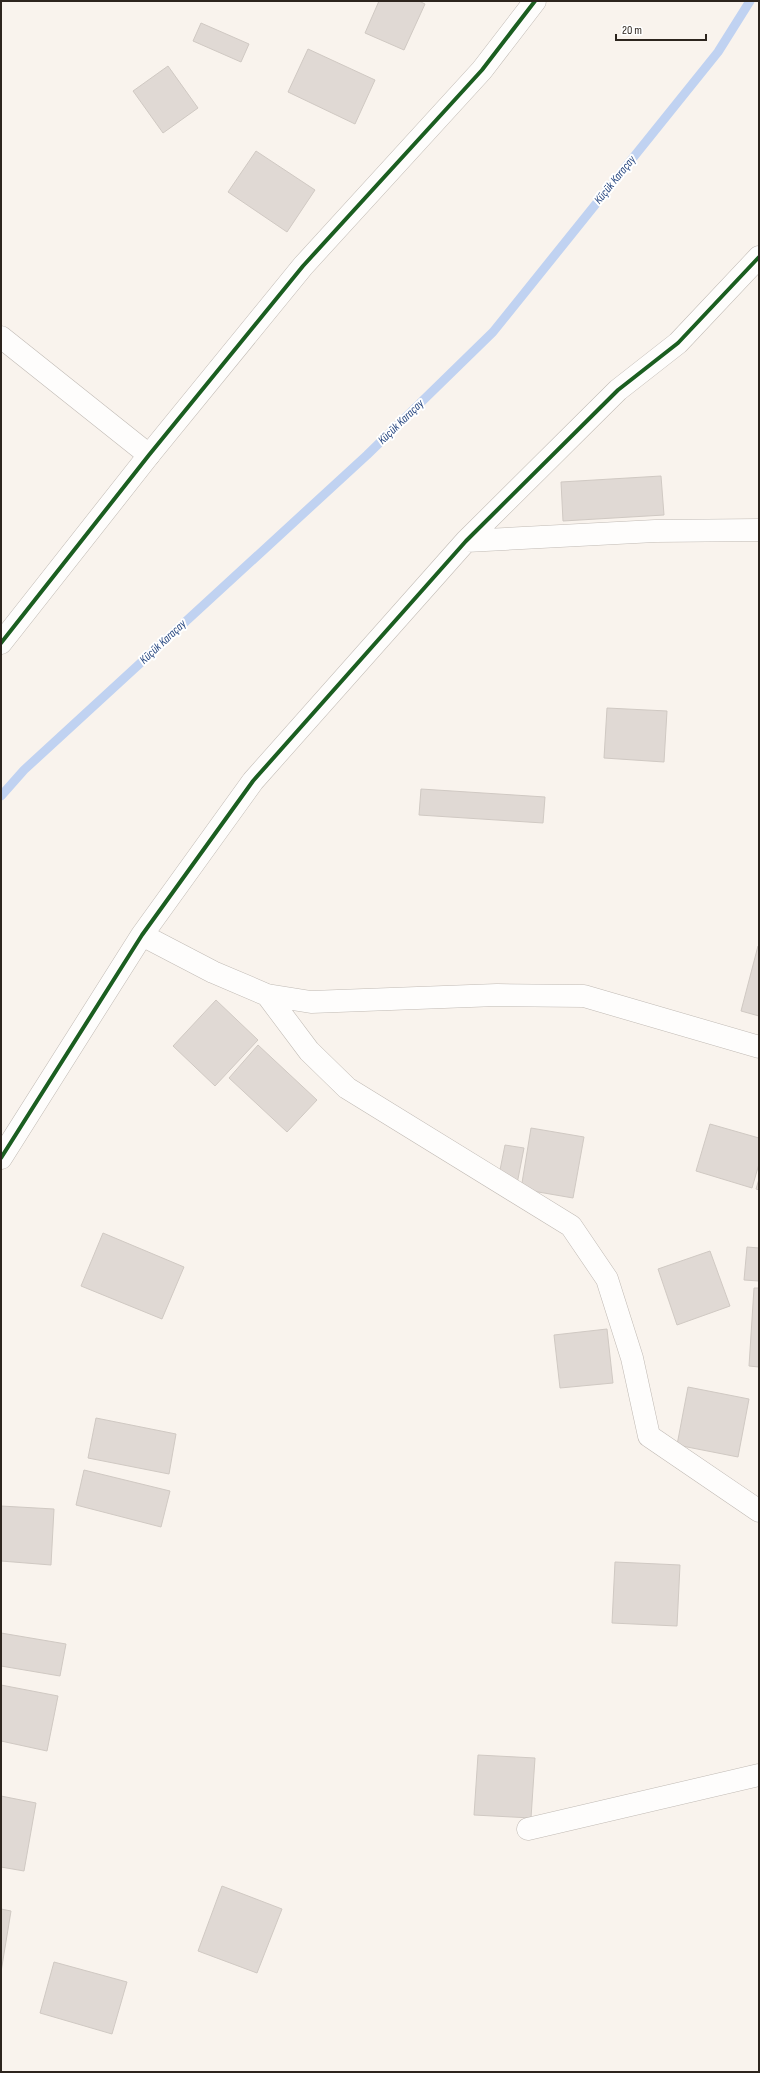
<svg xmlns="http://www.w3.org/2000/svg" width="760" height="2073" font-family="'Sofia Sans Condensed',sans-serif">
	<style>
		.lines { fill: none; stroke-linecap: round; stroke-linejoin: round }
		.stream { stroke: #c0d2f1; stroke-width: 9 }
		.building { fill: #e0d9d4; stroke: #d0c9c3 }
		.street-casing { stroke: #c0bab4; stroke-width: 23 }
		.secondary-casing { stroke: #c0bab4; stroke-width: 23 }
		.street { stroke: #fefdfc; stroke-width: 22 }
		.secondary { stroke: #fefdfc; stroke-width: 22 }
		.cycleway-casing { stroke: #fff; stroke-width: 6 }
		.cycleway { stroke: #1b5e20; stroke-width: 4 }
		.labels { text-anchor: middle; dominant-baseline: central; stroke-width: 4; stroke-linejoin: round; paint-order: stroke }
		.water-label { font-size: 12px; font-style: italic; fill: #274780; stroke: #fff }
	</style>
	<rect width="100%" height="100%" fill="#f9f3ed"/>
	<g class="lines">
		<path class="stream" d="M1,796L24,770L367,455L493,332L718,52L750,1"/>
	</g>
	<path class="building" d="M379,1H419L425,4L404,50L365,33Z
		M201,23L249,44L241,62L193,41Z
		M308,49L375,80L355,124L288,92Z
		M168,66L198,108L163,133L133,91Z
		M256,151L315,190L287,232L228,192Z
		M661,476L664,515L563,521L561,482Z
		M607,708L667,711L664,762L604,758Z
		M421,789L545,797L543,823L419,815Z
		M758,946H759V1016L741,1011Z
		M216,1000L258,1040L215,1086L173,1046Z
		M258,1045L317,1100L287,1132L229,1078Z
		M710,1124L759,1138V1164L752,1188L696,1171Z
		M531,1128L584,1137L573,1198L521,1189Z
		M505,1145L524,1148L517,1184L498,1180Z
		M759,1179V1190L756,1189Z
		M103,1233L184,1267L162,1319L81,1286Z
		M747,1247L759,1248V1281L744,1280Z
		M710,1251L730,1306L677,1325L658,1269Z
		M754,1288H759V1367L749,1366Z
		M607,1329L613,1383L560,1388L554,1335Z
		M688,1387L749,1399L738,1457L677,1445Z
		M96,1418L176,1434L169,1474L88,1458Z
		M84,1470L170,1491L161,1527L76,1505Z
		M1,1506L54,1509L51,1565L1,1561Z
		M615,1562L680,1565L677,1626L612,1623Z
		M1,1633L66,1644L60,1676L1,1666Z
		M1,1685L58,1696L47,1751L1,1741Z
		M478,1755L535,1758L531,1818L474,1815Z
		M1,1796L36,1803L24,1871L1,1867Z
		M222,1886L282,1909L257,1973L198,1951Z
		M1,1909L11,1911L1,1972Z
		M54,1962L127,1982L112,2034L40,2013Z"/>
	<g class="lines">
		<defs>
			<path id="street" d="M1,337L149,455
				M466,541L655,531L759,530
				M142,935L213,972L267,995L311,1002L497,995L584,996L759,1047
				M267,995L309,1051L347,1088L571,1226L607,1279L632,1358L649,1436L759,1511
				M1,1158L142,935L253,781L466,541L618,390L678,343L759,257
				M528,1829L759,1775"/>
			<path id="secondary" d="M1,643L149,455L303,266L482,70L535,1"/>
		</defs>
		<use href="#street" class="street-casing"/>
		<use href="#secondary" class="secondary-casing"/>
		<use href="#street" class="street"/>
		<use href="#secondary" class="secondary"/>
		<defs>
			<path id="cycleway" d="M1,643L149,455L303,266L482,70L535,1
				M1,1158L142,935L253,781L466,541L618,390L678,343L759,257"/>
		</defs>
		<use href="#cycleway" class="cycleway-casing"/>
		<use href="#cycleway" class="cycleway"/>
	</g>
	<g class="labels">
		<g class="water-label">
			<text transform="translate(615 180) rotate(-51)">Küçük Karaçay</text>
			<text transform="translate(401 422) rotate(-44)">Küçük Karaçay</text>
			<text transform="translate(163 642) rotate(-43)">Küçük Karaçay</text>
		</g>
	</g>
	<rect width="760" height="2073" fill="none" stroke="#2d251e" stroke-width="4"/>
	<path d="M616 34v6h90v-6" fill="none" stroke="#2d251e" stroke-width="2"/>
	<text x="622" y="34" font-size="12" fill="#2d251e" stroke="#ffffff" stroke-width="3" paint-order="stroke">20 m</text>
</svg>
